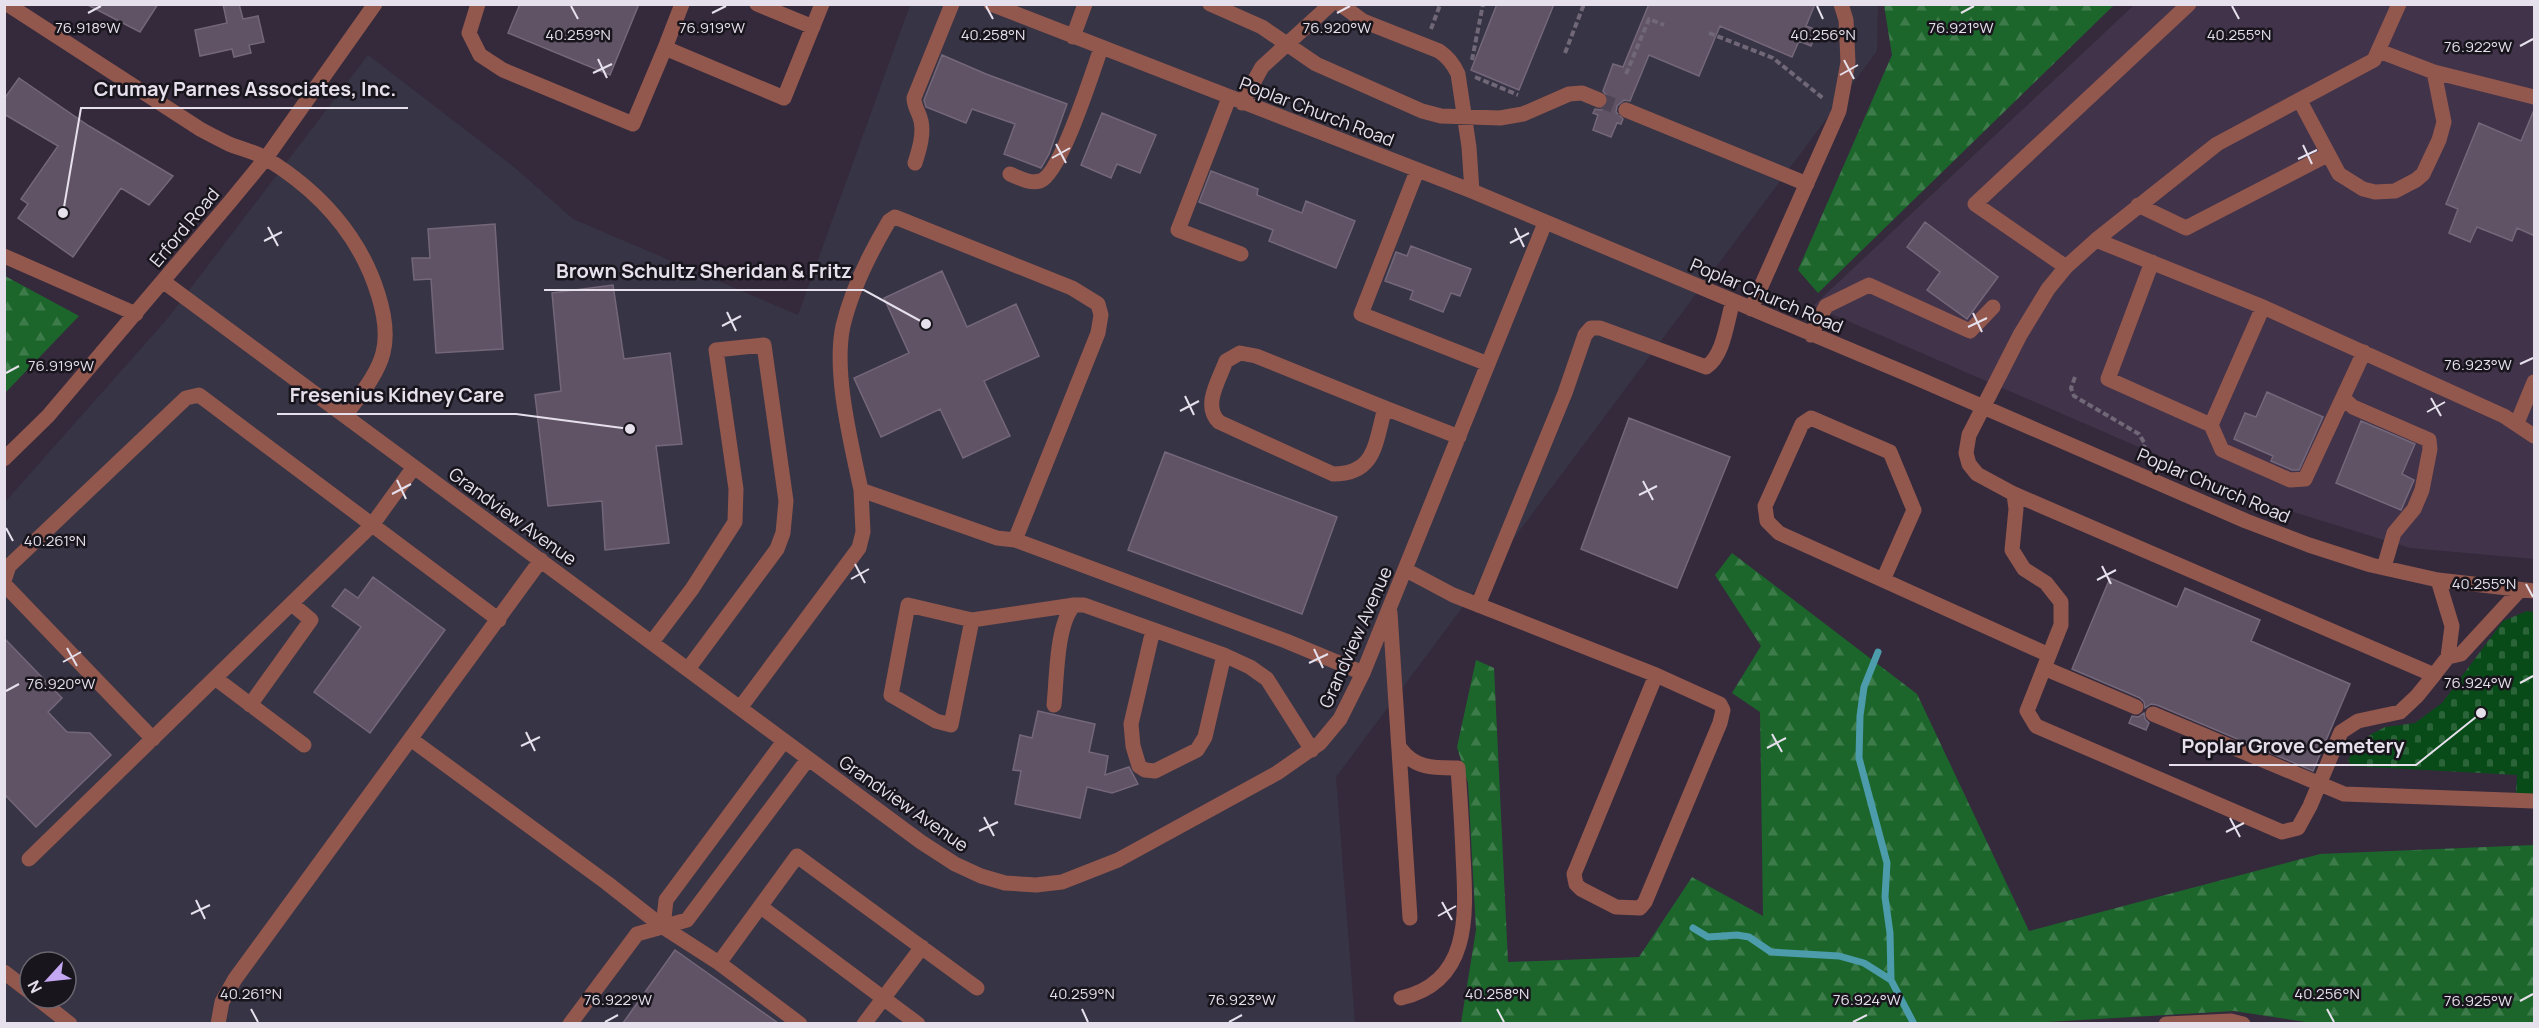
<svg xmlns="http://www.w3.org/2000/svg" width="2539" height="1028" font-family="Manrope,sans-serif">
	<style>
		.commercial { fill: #373445; fill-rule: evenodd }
		.built { fill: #40334a }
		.forest { fill: url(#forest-firs) }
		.cemetery { fill: url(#cemetery-stones) }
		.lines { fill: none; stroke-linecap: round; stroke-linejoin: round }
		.stream { stroke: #4c9cac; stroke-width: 7 }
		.building { fill: #5f5365; stroke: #74677a; stroke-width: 1.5 }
		.minor-tunnel { stroke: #4f4556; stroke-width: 15; stroke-dasharray: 15 8; stroke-linecap: butt }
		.path { stroke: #706777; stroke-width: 4; stroke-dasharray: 6 3; stroke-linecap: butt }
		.minor { stroke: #92574d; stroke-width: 15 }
		.ticks { fill: none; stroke: #e6e0ec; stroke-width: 2 }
		.labels { text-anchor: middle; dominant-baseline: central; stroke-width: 5; stroke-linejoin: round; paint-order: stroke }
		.street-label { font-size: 18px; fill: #e6e0ec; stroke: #19151d }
		.ticks-label { font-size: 15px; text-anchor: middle; fill: #e6e0ec; stroke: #19151d; stroke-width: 5; stroke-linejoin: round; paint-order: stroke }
		.leader { fill: none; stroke: #e6e0ec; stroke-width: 2 }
		.callout-dot { fill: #e6e0ec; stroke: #19151d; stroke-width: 2 }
		.callout-label { font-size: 20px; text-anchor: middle; font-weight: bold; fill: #e6e0ec; stroke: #19151d; stroke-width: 5; stroke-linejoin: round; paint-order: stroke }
	</style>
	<defs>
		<pattern id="forest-firs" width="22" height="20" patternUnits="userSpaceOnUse" patternTransform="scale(1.5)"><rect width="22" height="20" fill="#1c662b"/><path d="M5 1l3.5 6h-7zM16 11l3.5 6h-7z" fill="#3d7c4a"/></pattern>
		<pattern id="cemetery-stones" width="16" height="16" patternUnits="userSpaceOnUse" patternTransform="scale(1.5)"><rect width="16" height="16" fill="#084a18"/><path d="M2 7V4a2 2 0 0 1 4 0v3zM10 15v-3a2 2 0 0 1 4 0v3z" fill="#2c643a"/></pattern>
	</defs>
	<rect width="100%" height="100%" fill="#342a3c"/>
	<path class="commercial" d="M910,5H1878L1877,51L1336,777L1355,1023L5,1024V502L168,318L368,55L514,167L573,219L798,315ZM30,962H66V998H30Z"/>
	<path class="built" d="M2134,5H2534V559L2410,548L2277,507L1813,306Z"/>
	<path class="forest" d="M1884,5H2114L1818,293L1798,270L1892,55Z
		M5,276L79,316L5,393Z
		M1732,553L1917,694L2029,931L2320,854L2534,845V1023H2312L2234,1011L2047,1022L2078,1024L1461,1023L1476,930L1468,783L1457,747L1476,660L1494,668L1508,962L1639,957L1692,877L1763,916L1760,712L1732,693L1761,646L1715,575Z"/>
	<path class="cemetery" d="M2527,611L2534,612V794H2516L2517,775L2351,766L2348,760L2355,747L2370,735L2385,727L2415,723L2442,703L2503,621Z"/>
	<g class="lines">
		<path class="stream" d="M1878,652L1864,687L1860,716L1859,758L1887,863L1885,897L1890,933L1891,980L1914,1024
			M1693,928L1708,937L1737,935L1749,937L1771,952L1839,956L1864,963L1891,980"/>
	</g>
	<path class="building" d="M86,4H158L140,32Z
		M223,4H239L243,19L258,16L264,42L249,45L251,53L234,57L232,49L200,56L195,30L227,23Z
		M520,4H639L610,75L508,33Z
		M1497,4H1554L1519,90L1471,70Z
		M1649,4H1815L1806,26L1817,30L1811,46L1799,41L1792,57L1720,26L1699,76L1649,55L1630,101L1624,100L1617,106L1616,112L1623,119L1621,124L1617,123L1611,137L1593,130L1598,115L1593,113L1595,109L1601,110L1608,104L1609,98L1603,91L1613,64L1623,67Z
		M942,55L986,74L1067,104L1049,154L1041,168L1004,154L1015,124L972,109L966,123L926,107L924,100Z
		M19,78L89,126L173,176L149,205L121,188L73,257L18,218L28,204L21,199L58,146L4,114V99Z
		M2534,110L2535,236L2517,228L2512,241L2477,227L2470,242L2449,233L2458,209L2446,204L2479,123L2521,141Z
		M1102,113L1156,135L1140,173L1117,164L1111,178L1081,165Z
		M1211,171L1258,189L1257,195L1302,213L1306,201L1355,221L1336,268L1269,241L1273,230L1199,202Z
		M1925,222L1998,277L1967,319L1927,290L1940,272L1907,247Z
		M495,224L503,349L436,353L431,279L414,280L412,258H430L428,229Z
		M1411,246L1471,269L1460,296L1451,293L1443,312L1410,299L1413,291L1385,281L1396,252L1407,256Z
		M942,271L967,327L1016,304L1039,356L984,381L1010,436L963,458L940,409L881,437L854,378L909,353L884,298Z
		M613,285L624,359L670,353L682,444L656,446L669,543L605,550L602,501L548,506L535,395L561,391L552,293Z
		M2267,392L2323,417L2299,470H2292L2271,461L2273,456L2234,439L2245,413L2256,417Z
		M1629,418L1730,457L1677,588L1581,549Z
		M2361,421L2415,444L2402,474L2414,480L2401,510L2336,483Z
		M1165,452L1337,517L1302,614L1128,550Z
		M373,577L445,630L370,733L314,692L361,627L332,606L345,589L358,598Z
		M2110,578L2177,607L2185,588L2260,620L2251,641L2350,684L2313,771L2157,705L2151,704L2145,708L2144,702L2140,698L2072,669Z
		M4,638L62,698L48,712L67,732L90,733L111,755L36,827L4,794Z
		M1038,711L1095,724L1089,752L1108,756L1105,775L1129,767L1138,784L1112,793L1087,787L1080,818L1015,804L1021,771L1013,770L1020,735L1032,738Z
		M2144,713L2145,719L2149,723L2146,730L2129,723L2132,716L2138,717Z
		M675,950L778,1023H623Z"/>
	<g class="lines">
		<path class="minor-tunnel" d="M1599,100L1626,110"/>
		<path class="path" d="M1431,29L1440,5
			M1709,33L1773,58L1824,99
			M1565,53L1584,4
			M1472,60L1483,4
			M1626,74L1649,19L1664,25
			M1475,77L1518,95
			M2075,377L2071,388L2074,396L2139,434L2145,444L2141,456"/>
		<path class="minor" d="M7,4L200,129C209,134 219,139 229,144C241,149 256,152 267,159C319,191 360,236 378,294C384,313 388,334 383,353C377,376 359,396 345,416
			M478,4L469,33L480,55L503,70L633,124L665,48L784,98L822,4
			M757,4L813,27
			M991,4L1472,191L1912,376L2246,521L2309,545L2371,565L2438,580L2534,591
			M1210,4L1262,27L1316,64L1422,111L1441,116L1500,118L1523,114L1569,94L1582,93L1599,100
			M1340,4L1363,21L1439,51C1448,57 1453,63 1458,74L1469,147L1472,191
			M1073,37L1085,4
			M665,48L682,4
			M2379,51L2434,72L2534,97
			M1229,98L1178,230L1241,254
			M2300,101L2339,174L2363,189L2375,192L2395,191L2416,180L2423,174L2439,140L2444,122L2434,72
			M1242,103L1262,67L1331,4
			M1626,110L1807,184
			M915,163C919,150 924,135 921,121C919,112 914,107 914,98L952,4
			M1417,171L1361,314L1488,364
			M1010,174C1020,178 1030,184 1040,181C1060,175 1093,71 1101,48
			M2138,205L2186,228L2327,155
			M2096,240L2263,307L2504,416L2534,436
			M4,256L136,314
			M2152,262L2108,379L2211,425L2263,307
			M2066,267L1975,204L2189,4
			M164,282L921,842L955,864L981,876L1005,883L1036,885L1062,882L1118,860L1277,773L1320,743L1340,719L1363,673L1545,223
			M1751,309L1839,111L1848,62L1846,20L1841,4
			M1811,335L1826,306L1869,285L1970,331L1993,307
			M1240,353L1256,356L1385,408C1375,443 1376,474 1333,474L1219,422C1202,406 1219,380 1226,361Z
			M2343,398L2353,407L2429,440L2430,449L2422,490L2414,509L2394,533L2384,567
			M1385,408L1459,437
			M2517,423L2534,382
			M2211,425L2222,450L2290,480L2305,479L2364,352
			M4,459L48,416L229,203L266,158L375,4
			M2014,494L2434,675L2417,696L2400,712L2358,721L2341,732L2310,806L2298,828L2282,832L2036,726L2027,711L2061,625V602L2046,583L2024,569L2012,550L2016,509L2014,494L1977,474L1969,464L1966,453L1969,435L2020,335L2048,289L2066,267L2096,240L2217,144L2374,60L2399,4
			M1015,540L1098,333L1101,315L1098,304L1072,288L895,217L889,221C870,253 852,288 843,326C833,372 851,443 861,490L997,538L1015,540L1053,554L1286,641L1363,673
			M1406,570L1453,595L1656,675
			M1883,580L1914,510L1890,452L1811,418L1802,424L1765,506L1767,521L1779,533L2049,655
			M4,581L9,566L186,398L199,395L499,620
			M4,584L153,739
			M1478,605L1565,393L1585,335L1591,328H1600L1706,367C1724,356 1727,320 1733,301
			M1390,613L1410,918
			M972,620L951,725L936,721L891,695L908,605L972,620L1074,605
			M1153,630L1131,724L1133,746L1139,766L1145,770L1155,771L1197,750L1205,737L1224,655
			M652,642L692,589L735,522L736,489L716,350L764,345L786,501L783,533L777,549L688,669
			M2448,657L2461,654L2520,590
			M2044,668L2136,707
			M1656,675L1720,704L1723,710L1720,723L1645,902L1640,908L1616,907L1581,889L1576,884L1574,874Z
			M2434,675L2448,657L2452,626L2438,580
			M215,678L304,745
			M250,705L311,620L292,604
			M1054,705C1057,678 1056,625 1074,605H1084L1224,655L1250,667L1267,679L1312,750
			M740,708L859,548L863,532L861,490
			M2153,714L2344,794L2534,801
			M412,740L607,883L663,927L719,963L800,1024
			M1400,748C1415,769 1434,768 1458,768C1460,797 1462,826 1463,855C1466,913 1472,982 1401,998
			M29,859L372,525L414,467
			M761,907L918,1024
			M663,927L666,900L784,741
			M719,963L797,856L977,988
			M4,972L30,992
			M37,998L70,1024
			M218,1024L222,1002L235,979L541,560
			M570,1024L637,934L687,920L808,759
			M864,1024L922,947
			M2166,1024L2231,1021L2243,1024"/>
	</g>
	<path class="ticks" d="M571,6L578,19M986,6L993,19M1817,6L1823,19M2232,6L2239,19M88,13L101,6M712,13L726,6M1337,13L1350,6M1961,13L1974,6M2520,46L2533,39M598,59L607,78M1844,60L1854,79M593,73L612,64M1840,75L1858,65M1056,144L1066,163M2303,145L2312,164M1052,158L1070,148M2298,159L2317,150M268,227L278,246M1515,228L1524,247M264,241L282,232M1510,243L1529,233M727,312L736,331M1973,313L1982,332M722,326L741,316M1968,327L1987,318M2520,364L2533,358M6,373L19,366M1185,396L1194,415M2431,398L2441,416M1180,411L1199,401M2427,412L2445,402M397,480L406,499M1643,481L1653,500M392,494L411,484M1639,495L1657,486M6,528L13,541M855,564L865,583M2102,566L2111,584M851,579L869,569M2097,580L2116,570M2526,584L2533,597M67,648L77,666M1314,649L1323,668M63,662L81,652M1309,663L1328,654M2520,683L2533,676M6,691L19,684M526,732L535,751M1772,734L1782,752M521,746L540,737M1767,748L1786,738M984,817L994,836M2230,818L2240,837M979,831L998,822M2226,832L2244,823M196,900L205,919M1442,902L1452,920M191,914L210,905M1438,916L1456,906M2520,1001L2533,994M251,1009L258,1022M1082,1009L1088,1022M1497,1009L1504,1022M2327,1009L2334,1022M605,1022L618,1015M1229,1022L1242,1015M1853,1022L1867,1015"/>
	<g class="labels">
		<g class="street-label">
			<text transform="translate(1317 111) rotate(21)">Poplar Church Road</text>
			<text transform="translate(184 227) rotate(-50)">Erford Road</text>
			<text transform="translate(1767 295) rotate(23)">Poplar Church Road</text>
			<text transform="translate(2214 485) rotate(23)">Poplar Church Road</text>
			<text transform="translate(513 516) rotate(36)">Grandview Avenue</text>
			<text transform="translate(1355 637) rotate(-66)">Grandview Avenue</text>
			<text transform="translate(904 803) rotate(35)">Grandview Avenue</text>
		</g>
	</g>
	<g class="ticks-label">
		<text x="88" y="33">76.918°W</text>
		<text x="712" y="33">76.919°W</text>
		<text x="1337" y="33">76.920°W</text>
		<text x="1961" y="33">76.921°W</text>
		<text x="578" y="40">40.259°N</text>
		<text x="993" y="40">40.258°N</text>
		<text x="1823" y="40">40.256°N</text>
		<text x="2239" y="40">40.255°N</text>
		<text x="2478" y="52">76.922°W</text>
		<text x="2478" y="370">76.923°W</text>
		<text x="61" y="371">76.919°W</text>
		<text x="55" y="546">40.261°N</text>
		<text x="2484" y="589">40.255°N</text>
		<text x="2478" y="688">76.924°W</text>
		<text x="61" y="689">76.920°W</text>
		<text x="251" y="999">40.261°N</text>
		<text x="1082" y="999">40.259°N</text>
		<text x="1497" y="999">40.258°N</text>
		<text x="2327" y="999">40.256°N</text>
		<text x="618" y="1005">76.922°W</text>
		<text x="1242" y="1005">76.923°W</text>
		<text x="1867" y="1005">76.924°W</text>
		<text x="2478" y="1006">76.925°W</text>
	</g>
	<path class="leader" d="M63 213L81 108H408M926 324L864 290H544M630 429L516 414H277M2481 713L2416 765H2169"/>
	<g class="callout-dot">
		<circle cx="63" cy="213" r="6"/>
		<circle cx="926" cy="324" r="6"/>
		<circle cx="630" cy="429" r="6"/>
		<circle cx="2481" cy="713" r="6"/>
	</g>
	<g class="callout-label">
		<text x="245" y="96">Crumay Parnes Associates, Inc.</text>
		<text x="704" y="278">Brown Schultz Sheridan &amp; Fritz</text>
		<text x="397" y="402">Fresenius Kidney Care</text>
		<text x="2293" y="753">Poplar Grove Cemetery</text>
	</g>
	<rect width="2539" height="1028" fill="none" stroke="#e6e0ec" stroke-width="12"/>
	<g transform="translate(48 980) rotate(243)"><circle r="28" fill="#19151d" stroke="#6b6670" stroke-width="1.5"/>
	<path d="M0-4.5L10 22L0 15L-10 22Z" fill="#c3a7f2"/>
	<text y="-9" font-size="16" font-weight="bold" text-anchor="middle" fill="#e6e0ec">N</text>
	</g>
</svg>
